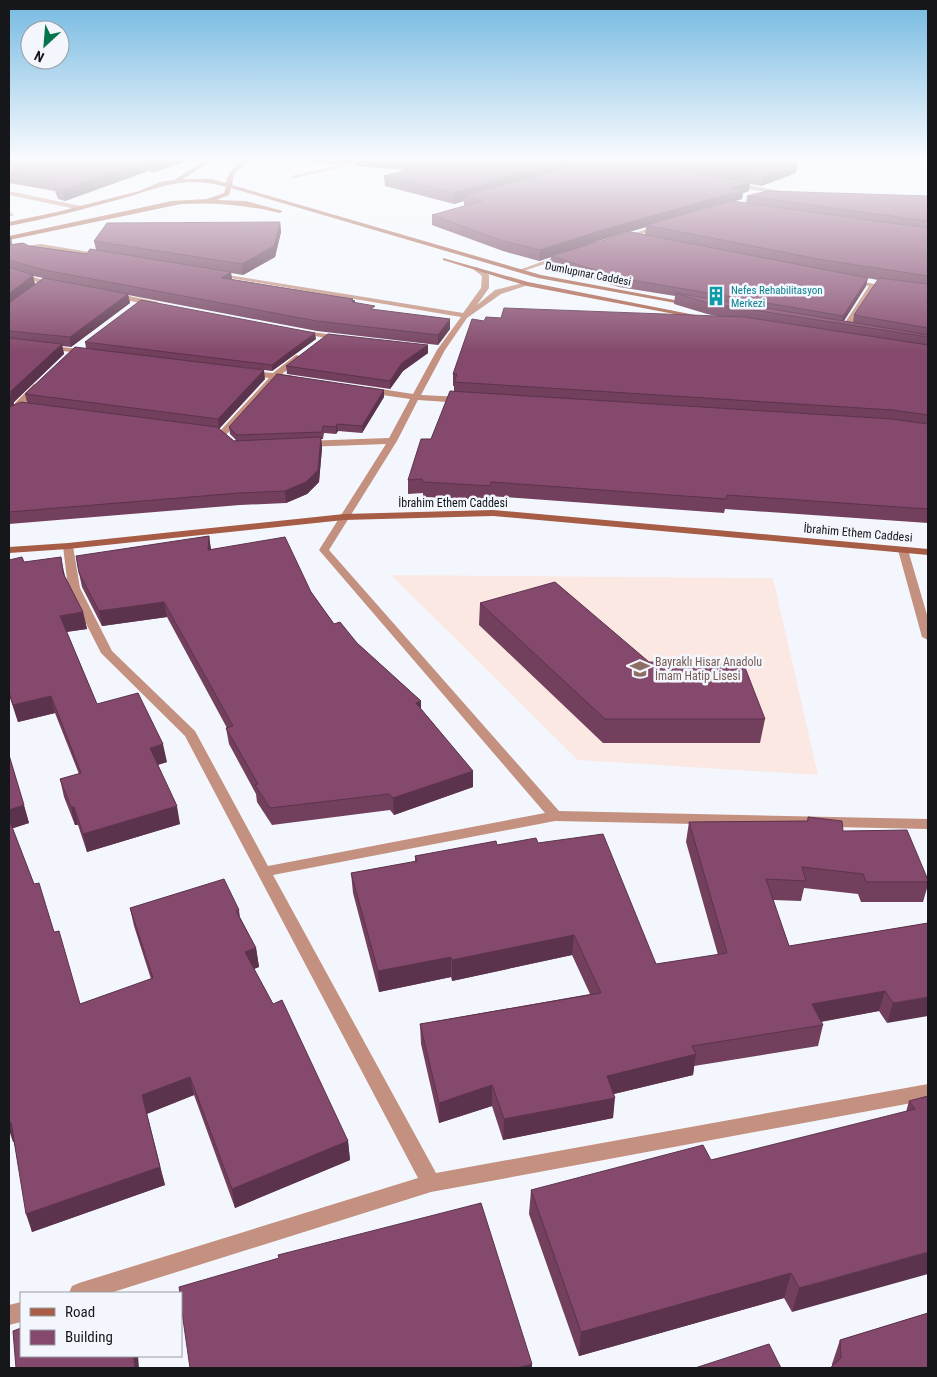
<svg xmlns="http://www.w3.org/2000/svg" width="937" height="1377" font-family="'Roboto Condensed',sans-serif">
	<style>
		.education { fill: #fce8e2 }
		.green { fill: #d3f1b1 }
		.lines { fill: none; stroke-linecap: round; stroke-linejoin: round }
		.lane { fill: #c4907f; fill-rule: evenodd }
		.street { fill: #c4907f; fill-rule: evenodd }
		.secondary { fill: #a65c45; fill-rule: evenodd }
		.wall { fill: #723f5d; fill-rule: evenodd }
		.shaded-wall { fill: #5c334c }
		.building { fill: #84496c; stroke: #5c334c }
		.labels { text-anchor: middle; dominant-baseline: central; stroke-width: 5; stroke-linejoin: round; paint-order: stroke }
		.far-street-label { font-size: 11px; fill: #15171a; stroke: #f3f7fd }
		.far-culture-label { font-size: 11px; fill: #0d838f; stroke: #f3f7fd; text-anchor: start }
		.street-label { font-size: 12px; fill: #15171a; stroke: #f3f7fd }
		.education-label { font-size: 12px; fill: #785e54; stroke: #f3f7fd; text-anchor: start }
	</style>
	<rect width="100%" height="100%" fill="#f3f7fd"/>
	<path class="education" d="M391,575L773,578L818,775L578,760Z"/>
	<path class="green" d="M755,160H928V164L810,170Z"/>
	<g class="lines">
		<path class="lane" d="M9,212L13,214V216H9Z"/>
		<path class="street" d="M362,160H371L294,178L291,176Z
			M735,183L781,191L784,193L781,195L733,186Z
			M9,191L81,206L84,208L81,210L9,195Z
			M662,224L664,227L623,240L620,238Z
			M41,244L96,253L99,255L96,257L41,248L9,252V248Z
			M566,253L569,255L568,256L521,272L516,271Z
			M473,267H477L489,275V288L477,305L495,290L527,282L531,284L501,294L467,318L445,350L421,395L462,397L466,400L462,403L418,400L397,441L329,550L559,811L928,819V829L555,821L273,875L436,1173L928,1084V1100L431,1192L110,1293H69L72,1286L79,1283L418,1178L185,736L101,653L68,588L63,546L68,543L73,546L80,588L112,651L195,731L268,866L545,813L319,550L386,444L304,447L299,444L304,441L389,438L410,399L368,393L364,390L368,387L413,394L437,350L461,317L212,275L215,273L463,313L481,288L482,276L473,269Z
			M9,270L57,284L59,285L55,287L9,274Z
			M849,279L895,288L891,290L875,287L848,330L844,332L840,330L869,286L847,282L846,281Z
			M114,293L158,302L159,304L155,306L111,297V293Z
			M297,330L342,336L346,338L342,340L300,334L296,332Z
			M43,345L88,350L92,352L88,354L46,349H43Z
			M296,355L303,357L282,374L294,376V380L277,379L225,436H219V432L269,378L246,375V371L273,373Z
			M34,384L41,386L21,407H15V403Z
			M903,547L908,550L928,618V640L922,637L898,550Z
			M21,1302V1322L9,1325V1305Z"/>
		<path class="secondary" d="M206,160H212L183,179H212L226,183C228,172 238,160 250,160L234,174L232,185L541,275L696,304L692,306L538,278L231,188L229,195L217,200L246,201L283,211L280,213C245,205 217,202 181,204L9,240V236L172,201L207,199L224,193L226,187C182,174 158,189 117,200C81,210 45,219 9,226V222L57,212L139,191L160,182L174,180Z
			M443,258L528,282L710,318L706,320L527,286L443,260Z
			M493,510L928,549V555L493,516L344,520L68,549L9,553V547L68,543L344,514Z"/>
	</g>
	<path class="wall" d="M9,160H191L151,173V170L65,201L58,199L55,191L9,183Z
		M287,160H779L798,163L796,173L761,186L750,184L749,191L743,193L742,199L735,201L746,203L747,196H928V523L725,509L724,513L490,496V500L423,497V493L408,494V480L431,439L454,391V386H453V374L484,321L501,318L717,316L707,314L674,304L675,296L619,287L550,265L551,257L539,261L503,251L432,225V215L464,206V201L454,204L385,186L384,176L406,170L355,166V161L336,164ZM646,227L645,235L582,247L598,241ZM867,278L878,280L854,315L853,322L844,321L866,286Z
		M280,222L281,232L275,257L243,275L231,273L232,279L353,299V300L355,301V303L376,310L450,319V329L438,345L317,331L128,295L130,303L71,347L62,346L64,354L14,402V405L27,403L25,394L86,348L85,342L316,339L272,371L240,367L265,379L219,429L234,441L236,440L230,434L229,427L384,390V397L362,433L338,431L336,434L324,433L323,439H321L322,448L319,482L307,494L286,503L240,505L9,524V236L11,237L12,244L87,254L96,250L94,241ZM33,276L43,278L35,284Z
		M428,345V353L403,371L390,389L287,374L286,366Z
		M209,536L211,549L311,592L334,624L357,643L421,701V709L473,771V787L394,815L390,810L272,825L257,802L256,794L229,744L226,728H227L167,617L102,626L82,587L79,573Z
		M9,560L24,562L64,572L65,577L83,612L87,629L67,632L97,704L167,762L158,765L180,824L87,852L78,825H75L64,797L60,779L79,774L55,713L18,722L9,695Z
		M480,603L649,662L765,719L760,743H603L479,625Z
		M9,755L29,823L12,828L34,884L54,932L80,1004L151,979L134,926L130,908L239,910L240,917L256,948L259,967L254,969L348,1141L350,1160L235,1208L194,1095L147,1114L165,1185L32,1232L14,1142H13Z
		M808,817L843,831L928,880V885L923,902H861L858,894L804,888L801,901L773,900L789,946L928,923L887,1023L879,1011L821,1022L823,1025L818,1046L694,1066L693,1075L614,1094L613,1118L503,1140L492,1106L439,1123L421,1044L420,1024L590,994L572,955L452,981L451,977L379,992L353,893L351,873L415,862V856L497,845L538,843L656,964L718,955L686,842L689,822L807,821Z
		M928,1096L792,1312L784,1298L579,1356L529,1214L531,1190L711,1160L906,1112L909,1101Z
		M928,1313L832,1367V1364L840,1340Z"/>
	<path class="shaded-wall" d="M150,160H191L151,173V170L65,201L63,190Z
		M336,160H355V161L336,164Z
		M564,160H595L464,196V201L454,204V193Z
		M798,163L796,173L761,186L763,176Z
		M750,182L749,191L743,193L742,199L650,226L646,225V227L598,241L552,257L551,256V257L539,261L540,250L730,189Z
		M280,222L281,232L275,257L243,275L242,264Z
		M11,237L12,246L9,247V238Z
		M231,272L232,281L221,278Z
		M33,275L35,285L9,305V294Z
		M868,278L866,286L841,325L843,316Z
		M128,294L130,303L71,347L70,337Z
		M450,319V329L438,345V335Z
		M315,333L316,339L272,371V365Z
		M62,344L64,354L14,402V407L9,411V398L11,391Z
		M428,345V353L403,371L390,389V381L402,363Z
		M264,370L265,379L219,429L218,419Z
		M384,390V397L362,433V426Z
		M337,424L338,431L336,434V427Z
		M321,437L322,448L319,482L307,494L286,503L285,491Z
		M209,536L211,551L208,550Z
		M61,557L64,572L66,589L63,573Z
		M164,602L167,617L102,626L99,611Z
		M83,612L87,629L64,632L60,616Z
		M51,696L55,713L18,722L13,705Z
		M421,701V717L416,703Z
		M163,744L167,762L153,766L150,748Z
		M473,771V787L394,815L393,798Z
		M24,805L29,823L11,829L9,821V810Z
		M177,806L180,824L87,852L83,834Z
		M71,807H74L78,825H75Z
		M574,935L572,955L452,981V960Z
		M256,948L259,967L248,971L245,952Z
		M451,957V977L379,992L378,971Z
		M885,991L879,1011L807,1024L812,1004Z
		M928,997V1016L887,1023L893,1003Z
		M696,1054L693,1075L605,1096L607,1076Z
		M190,1077L194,1095L146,1114L142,1095Z
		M492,1085V1106L439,1123V1103Z
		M615,1098L613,1118L503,1140L504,1119Z
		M11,1122L18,1141L13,1142L9,1130V1123Z
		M348,1141L350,1160L235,1208L232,1189Z
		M160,1167L165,1185L32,1232L26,1214Z
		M928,1252V1274L792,1312L799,1288Z
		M791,1273L784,1298L579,1356L581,1332Z
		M133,1356H138L139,1368H135Z
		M532,1364V1368H517Z"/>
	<path class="building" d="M9,160H150L63,190L56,188L53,180L9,173Z
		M151,160H158L149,162Z
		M399,160H564L454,193L384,176L433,163Z
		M594,160H629L750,182L730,189L743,190L599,231L540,250L503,241L432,215L482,201L464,196Z
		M666,160H779L798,163L763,176Z
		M767,191L928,196V221L747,196Z
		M731,201L928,228V276L818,259L646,225Z
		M280,222L274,246L242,264L94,241L107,223Z
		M631,232L868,278L843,316L620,278L551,256Z
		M23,243L29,246L87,254L90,249L231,272L221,278L353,299L351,300L355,301L352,302L375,306L371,309L450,319L438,335L317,321L44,270L9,260V245Z
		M9,267L33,275L9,294Z
		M44,278L128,294L70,337L9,331V303Z
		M879,278L928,284V328L854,315Z
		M675,293L928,335V337L708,303Z
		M141,300L315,333L272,365L85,342Z
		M504,308L744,317L928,345V415L892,410L454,382L457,374H453L472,319L484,321L486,317L501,318Z
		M328,334L428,345L402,363L390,381L286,366Z
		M9,338L62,344L11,391V396L9,398Z
		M75,347L264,370L218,419L25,394Z
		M277,374L384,390L362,426L337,424L336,427L323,426L322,432L237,435L229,427Z
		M450,391L892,419L928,424V509L727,495L726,499L491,482L490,486L423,482L422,479L408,480L421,439H431Z
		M21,402L217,427L234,441L321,437L318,470L306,482L285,491L239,493L9,512V407Z
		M209,536L208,550L285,537L311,592L334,624L340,622L357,643L421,701L416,703L473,771L393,798L389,794L270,808L255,785L258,784L226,728L233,726L164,602L99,611L79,573L76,556Z
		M22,557L24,562L61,557L63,573L83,612L60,616L97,704L138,693L163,744L150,748L177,806L83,834L74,807H71L60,779L81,773L51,696L13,705L9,692V560Z
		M555,582L649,662L744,665L765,719H605L480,603Z
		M9,755L24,805L9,810Z
		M808,817L842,821L843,831L907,830L928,880V882H866L863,874L802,867L806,881L766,879L789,946L928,923V997L893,1003L885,991L812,1004L823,1025L692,1046L696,1054L607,1076L615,1098L504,1119L492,1085L439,1103L420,1024L601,993L574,935L452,960L451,957L378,971L351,873L417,861L415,856L496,841L497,845L536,838L538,843L603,834L656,964L727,953L689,822L808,821Z
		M9,819L34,884L39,883L54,932L59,931L80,1004L153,978L130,908L224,879L239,910L236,911L256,948L245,952L273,1004L282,1000L348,1141L232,1189L190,1077L142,1095L160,1167L26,1214L11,1122L9,1123Z
		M928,1096V1252L799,1288L791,1273L581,1332L531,1190L703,1145L711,1160L915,1109L909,1101Z
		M481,1203L532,1364L517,1368H190L181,1305V1293H180L179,1287L279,1258L278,1255Z
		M928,1313V1368H830L841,1358L840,1340Z
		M21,1328V1356H133L135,1368H16L13,1331Z
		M769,1344L781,1368H695Z"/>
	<linearGradient id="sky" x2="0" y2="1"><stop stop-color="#74b9e1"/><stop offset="0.45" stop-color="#fafbfe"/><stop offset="1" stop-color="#fafbfe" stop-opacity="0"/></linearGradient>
	<rect width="937" height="353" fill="url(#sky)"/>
	<defs>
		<symbol id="building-bare" viewBox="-9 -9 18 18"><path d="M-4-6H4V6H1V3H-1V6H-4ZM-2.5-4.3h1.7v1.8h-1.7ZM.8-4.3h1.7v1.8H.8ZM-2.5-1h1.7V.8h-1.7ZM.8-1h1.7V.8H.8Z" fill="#0f9aa8" stroke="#f3f7fd" stroke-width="2.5" paint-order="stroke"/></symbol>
		<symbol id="school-bare" viewBox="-9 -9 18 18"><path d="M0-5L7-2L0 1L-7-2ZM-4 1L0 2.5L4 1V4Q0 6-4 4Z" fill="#8d6e63" stroke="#f3f7fd" stroke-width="2.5" paint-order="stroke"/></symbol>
	</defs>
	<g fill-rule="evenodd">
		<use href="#building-bare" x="702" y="282" width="28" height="28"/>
		<use href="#school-bare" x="626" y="655" width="28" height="28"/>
	</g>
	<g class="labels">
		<g class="far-street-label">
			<text transform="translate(588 274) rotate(11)">Dumlupınar Caddesi</text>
		</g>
		<g class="far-culture-label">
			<text x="731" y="290">Nefes Rehabilitasyon<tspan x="731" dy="13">Merkezi</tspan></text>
		</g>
		<g class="street-label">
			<text x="453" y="503">İbrahim Ethem Caddesi</text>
			<text transform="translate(858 533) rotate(5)">İbrahim Ethem Caddesi</text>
		</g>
		<g class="education-label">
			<text x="655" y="662">Bayraklı Hisar Anadolu<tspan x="655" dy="14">İmam Hatip Lisesi</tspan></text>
		</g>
	</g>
	<rect width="937" height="1377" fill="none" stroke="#15171a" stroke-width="20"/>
	<rect x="20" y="1292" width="162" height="65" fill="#f3f7fd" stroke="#9a9da2"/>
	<rect x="30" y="1308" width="25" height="8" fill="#a65c45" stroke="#9a9da2"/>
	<text x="65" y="1317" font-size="15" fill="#15171a">Road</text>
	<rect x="30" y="1330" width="25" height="15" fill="#84496c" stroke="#9a9da2"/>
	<text x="65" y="1342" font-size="15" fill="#15171a">Building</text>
	<g transform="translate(45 45) rotate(206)"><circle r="24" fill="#f3f7fd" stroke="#9a9da2"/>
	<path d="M0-4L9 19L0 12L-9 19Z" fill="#07734c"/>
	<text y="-8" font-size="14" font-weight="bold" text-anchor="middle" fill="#15171a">N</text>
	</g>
</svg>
